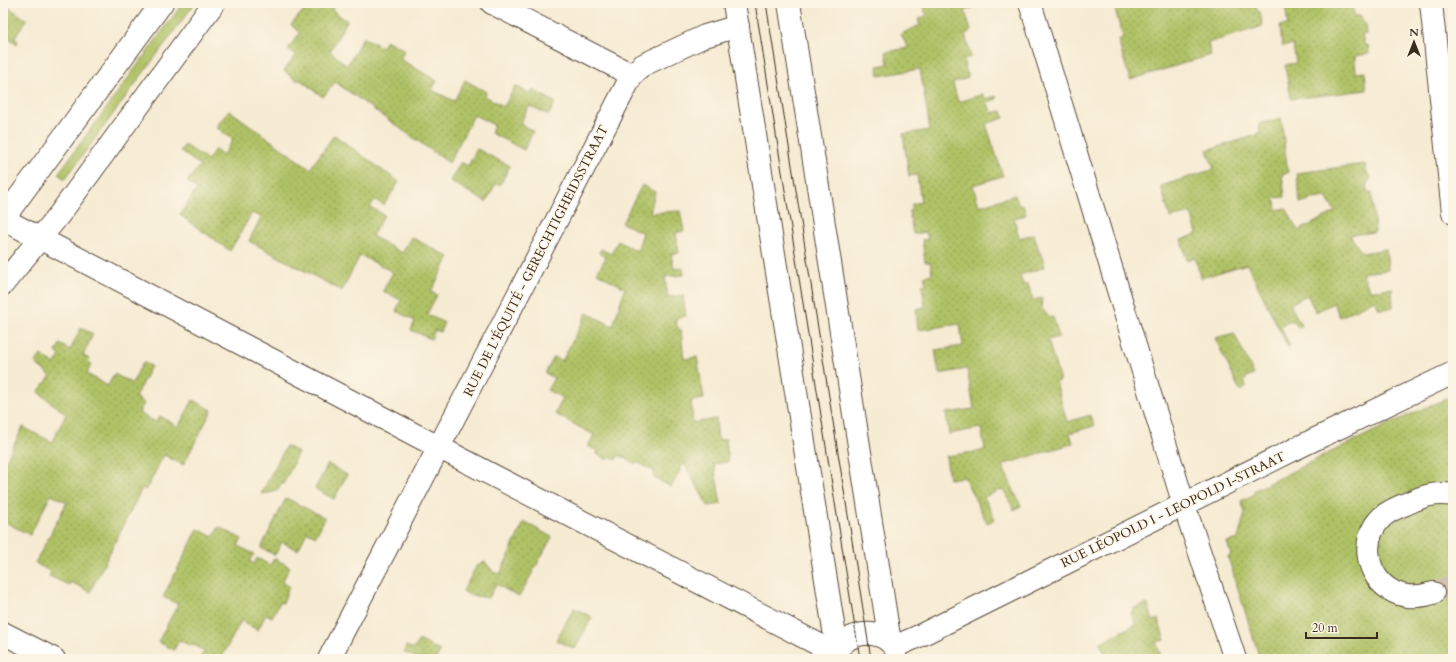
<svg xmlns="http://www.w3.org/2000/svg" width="1456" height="662" font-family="Cardo,serif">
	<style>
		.grass { fill: #b0c266; stroke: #767642 }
		.park { fill: url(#park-dots); stroke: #767642 }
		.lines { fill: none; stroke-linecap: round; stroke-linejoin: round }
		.minor-tunnel { stroke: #d1c4af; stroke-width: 22; stroke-dasharray: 22 11; stroke-linecap: butt }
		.minor-casing { stroke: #574739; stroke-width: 24 }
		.major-casing { stroke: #574739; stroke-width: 24 }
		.minor { stroke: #fff; stroke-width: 22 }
		.major { stroke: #fff; stroke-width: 22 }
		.tram { stroke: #3b2a1e; stroke-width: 1 }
		.labels { text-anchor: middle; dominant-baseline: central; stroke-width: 3; stroke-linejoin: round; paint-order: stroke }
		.street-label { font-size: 13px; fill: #3b2a1e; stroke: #fcf5e5 }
	</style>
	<defs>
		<pattern id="park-dots" width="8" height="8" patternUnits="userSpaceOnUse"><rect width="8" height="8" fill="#b0c266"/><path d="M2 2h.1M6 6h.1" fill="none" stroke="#909e53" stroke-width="1.8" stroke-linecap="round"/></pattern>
	</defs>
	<rect width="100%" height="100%" fill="#fcf5e5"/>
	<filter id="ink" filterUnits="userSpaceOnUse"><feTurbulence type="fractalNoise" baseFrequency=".025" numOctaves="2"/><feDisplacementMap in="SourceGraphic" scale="8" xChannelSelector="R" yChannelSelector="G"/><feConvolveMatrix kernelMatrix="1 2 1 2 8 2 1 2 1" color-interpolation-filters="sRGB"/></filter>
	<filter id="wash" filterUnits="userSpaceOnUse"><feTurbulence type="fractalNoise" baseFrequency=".012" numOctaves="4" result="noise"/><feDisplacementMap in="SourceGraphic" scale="16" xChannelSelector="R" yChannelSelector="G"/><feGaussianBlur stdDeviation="0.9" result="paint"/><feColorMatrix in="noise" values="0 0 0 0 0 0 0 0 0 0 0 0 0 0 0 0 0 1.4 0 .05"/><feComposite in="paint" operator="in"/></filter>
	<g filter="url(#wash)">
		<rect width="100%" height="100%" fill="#f6ebd3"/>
		<path class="grass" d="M183,3H195L65,179L58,174Z"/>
		<path class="park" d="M312,3H335L332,10L347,21L330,51L347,66L363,37L382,47L386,40L405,50L400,59L437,81L432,90L454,101L465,80L486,92L485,96L504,107L515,86L531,94L533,90L555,102L549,115L529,106L520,124L533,131L524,150L491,133L494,125L474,115L449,163L335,82L323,97L303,82L300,80H296L284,71L296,54L288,49L300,33L291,25L303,11L305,12Z
			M932,3H971L973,8L965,11L971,31L965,34L971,57L963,59L968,78L953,83L958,102L983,94L985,99L996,96L997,99L988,102L991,113L1002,111L1004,118L986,124L1003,176L973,185L979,206L1015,195L1019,206L1023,205L1026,215L1014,218L1019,238L1034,234L1040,254L1041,253L1045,267L1020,275L1023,285L1028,284L1033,300L1042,298L1041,308L1050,318L1053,317L1059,337L1048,340L1060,381L1056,382L1067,422L1090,415L1094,426L1070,433L1073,443L1071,444L1002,465L1021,506L1014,510L1003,489L984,497L995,519L987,523L964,477L949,479L946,456L981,451L985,449L981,428L949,434L946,413L974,409L967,369L939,374L935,350L963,346L960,324L918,330L916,309L925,307L922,285L926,284L924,276L932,274L930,262H925L922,240L928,239L926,232L913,234L909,211L912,208V204L921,202L917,175L909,176L903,134L930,130L920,69L879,76L877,66L888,64L886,52L908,48L901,34L920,25L918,20L927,15L923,7Z
			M1113,3H1256L1257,11L1260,12L1263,26L1208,43L1211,55L1130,80L1118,40L1123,37Z
			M1293,3H1352L1354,16H1361L1362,22L1365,23L1366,34L1362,35L1364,45H1368L1369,54L1355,56L1356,73L1365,72L1367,90L1291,99L1285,65L1296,63L1293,45L1282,46L1280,26L1288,25L1285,6L1293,5Z
			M8,7L27,20L14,38L18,41L17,44L7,37L3,41V16Z
			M229,110L310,169L334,135L399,182L384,205L375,200L370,207L384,215L372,236L402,253L411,237L449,257L431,292L437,295L427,314L444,323L440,332L435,330L431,339L411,330L415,321L396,311L401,300L383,291L393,272L360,255L342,291L249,241L261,217L252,213L230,251L180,215L197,189L187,182L200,165L180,151L185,145L208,160L215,149L223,155L233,140L216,127Z
			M1281,118L1288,173L1282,174L1285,197L1274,198L1277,210L1286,208L1298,231L1335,212L1326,197L1313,199L1300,203L1297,173L1365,164L1367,173L1371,178L1367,184V193H1372L1375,232L1350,235L1362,253L1386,249L1388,270L1362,273L1370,291L1392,288L1393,308L1379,309L1375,300L1340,317L1333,303L1316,312L1307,295L1290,304L1302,327L1298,328L1294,321C1289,320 1284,323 1281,327L1290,346L1288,347L1247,264L1201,278L1195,258L1187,260L1181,240L1197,234L1191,213L1170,218L1161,186L1214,169L1207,150L1260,134L1259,124Z
			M477,149L510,166L500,185L496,183L486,202L450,181L461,162L468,166Z
			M642,185L655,192L650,213L680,211L684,231L676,233L679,253L671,254L674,269L683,268L684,275L665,277L668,297L683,295L686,316L676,318L677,327L681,330L684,359L697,357L704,399L691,401L693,423L716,419L718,440L726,439L728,462L714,464L721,504L708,506L684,463L671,487L653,477L655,472L637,462L636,464L619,455L616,460L610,457L608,460L597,454L598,451L588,446L594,435L555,414L563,398L547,390L554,378L545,373L554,357L562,361L587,313L613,326L625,288L597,273L606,257L599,253L601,249L611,254L618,241L637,251L643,233L622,223Z
			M81,328L93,334L83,356L90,359L88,362L91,364L87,374L108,386L114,374L132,383L143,362L151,366L135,397L144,403L139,413L156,422L160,416L178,427L193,400L212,410L183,465L164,455L146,490L142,488L90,592L71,582L69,585L49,576L51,572L35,563L67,502L51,495L30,535L3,521V466L23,427L52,442L66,414L38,392L51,376L35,363L41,355L54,364L60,356L56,352L60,344L70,350Z
			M1234,333L1254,374L1247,377L1244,382L1247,387L1240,391L1215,338Z
			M1453,396V659H1260L1228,557L1231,555L1227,542L1238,539L1245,512L1241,501L1255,494L1253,491C1319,458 1385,424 1453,396Z
			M286,446L298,452L293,462L294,463L283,484L274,492L261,494Z
			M328,464L347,475L334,499L315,489Z
			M286,498L325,518L316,536L307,532L298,550L282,542L275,555L261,548Z
			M524,522L552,537L519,597L496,584L489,598L469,595L463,591L477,565L485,562C491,567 491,573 500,574Z
			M219,527L242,539L238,546L254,554L250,562L254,564L257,558L270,565L274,558L290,567L282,582L289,586L283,603L280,602L272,617L266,614L258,630L241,621L221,659H200L204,651L192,644L191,646L179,640L174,650L158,642L178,604L163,597L198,529L213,537Z
			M1148,604L1153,621L1158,619L1165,640L1156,642L1162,659H1100L1106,656L1100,643L1136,624L1131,614L1134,608Z
			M574,608L592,617L575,649L556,640Z
			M419,640L440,651L436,659H418L404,652L406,646L411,648H415Z"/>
	</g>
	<g filter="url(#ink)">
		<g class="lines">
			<path class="minor-tunnel" d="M1433,593L1453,585"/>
			<defs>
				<path id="minor" d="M492,3L632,75L643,65L705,36L738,26
					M734,3L834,630L839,647
					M789,3L890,642
					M1030,3L1184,505L1235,659
					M1431,3L1453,213
					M3,219L423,439L835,653
					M1433,593C1420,597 1406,598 1394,592C1366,578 1359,539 1382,517C1389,511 1398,507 1406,504C1423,496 1434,492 1453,495
					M3,633L54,659
					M894,647L919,636L1301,446L1453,373
					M834,658C842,631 881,624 896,650
					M329,659L632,75"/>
				<path id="major" d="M3,219L162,3
					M3,284L59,215L214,3"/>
			</defs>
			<use href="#minor" class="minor-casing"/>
			<use href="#major" class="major-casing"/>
			<use href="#minor" class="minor"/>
			<use href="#major" class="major"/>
			<path class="tram" d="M755,3L860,659
				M766,3L871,659"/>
		</g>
	</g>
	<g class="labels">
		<g class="street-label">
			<text transform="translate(536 261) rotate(-63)">RUE DE L'ÉQUITÉ - GERECHTIGHEIDSSTRAAT</text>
			<text transform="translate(1173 510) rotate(-26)">RUE LÉOPOLD I - LEOPOLD I-STRAAT</text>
		</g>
	</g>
	<rect width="1456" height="662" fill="none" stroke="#fcf5e5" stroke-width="16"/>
	<g transform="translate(1414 42)" stroke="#fcf5e5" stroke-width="3" paint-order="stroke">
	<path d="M0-3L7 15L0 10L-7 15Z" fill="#3b2a1e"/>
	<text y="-6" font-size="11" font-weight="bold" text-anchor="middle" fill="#3b2a1e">N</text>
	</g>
	<path d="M1306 632v6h71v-6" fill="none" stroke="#3b2a1e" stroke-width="2"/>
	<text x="1312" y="632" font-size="12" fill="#3b2a1e" stroke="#fcf5e5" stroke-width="3" paint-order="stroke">20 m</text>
</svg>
